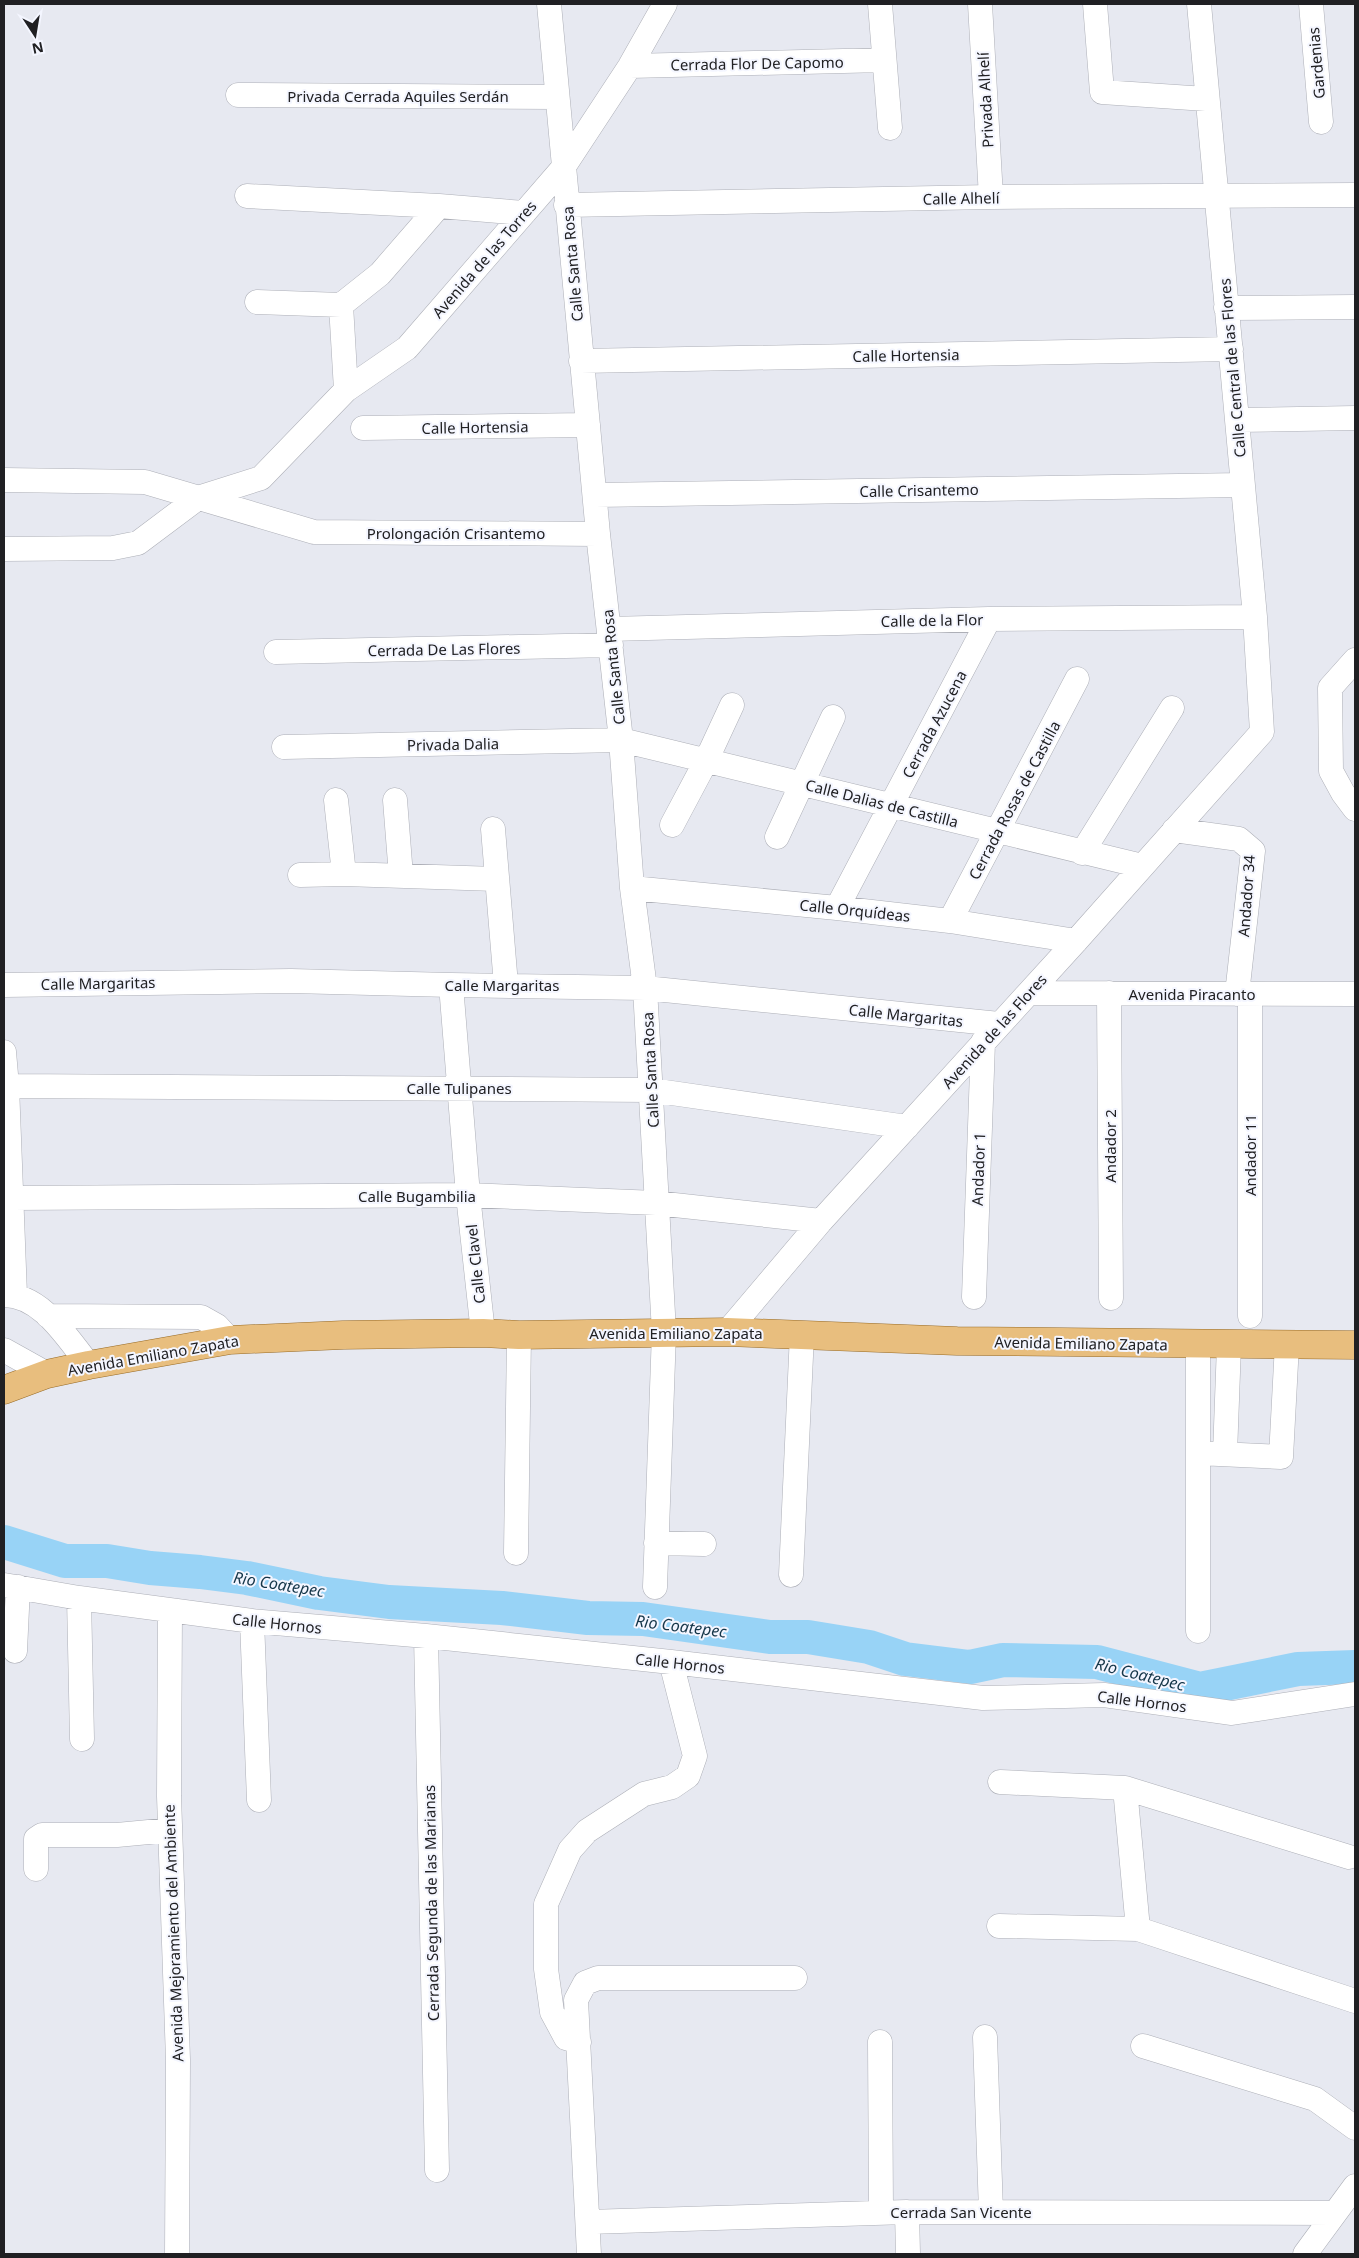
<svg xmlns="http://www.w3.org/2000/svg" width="1359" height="2258" font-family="'Noto Sans',sans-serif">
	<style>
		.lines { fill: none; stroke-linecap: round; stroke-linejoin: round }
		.river { stroke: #98d3f6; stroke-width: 34 }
		.minor-casing { stroke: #adafb7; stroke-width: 25 }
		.major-casing { stroke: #986b26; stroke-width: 29 }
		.minor { stroke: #fff; stroke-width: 24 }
		.major { stroke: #e8be7e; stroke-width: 28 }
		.labels { text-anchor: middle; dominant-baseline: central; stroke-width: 4; stroke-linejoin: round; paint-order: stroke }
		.street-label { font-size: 15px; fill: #202023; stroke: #f4f6ff }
		.water-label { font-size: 16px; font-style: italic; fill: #153649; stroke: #f4f6ff }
	</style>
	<rect width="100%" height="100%" fill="#e7e9f1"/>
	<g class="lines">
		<path class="river" d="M4,1542L65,1561H107L150,1568L200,1572L247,1578L319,1593L389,1602L502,1608L588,1618L643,1619L770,1637H808L869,1647L905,1659L970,1667L1003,1660L1097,1662L1200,1689L1298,1669L1355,1667"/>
		<defs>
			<path id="minor" d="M549,4L598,534L621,740L632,888L645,988L664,1332L655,1587
				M880,4L890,128
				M980,4L991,197
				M1095,4L1102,92L1206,99
				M1311,4L1321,122
				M630,66L884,60
				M238,95L557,97
				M247,196L439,206L524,213
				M566,205L991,197L1355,195
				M257,302L341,305L380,274L439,206
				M341,305L346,390
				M1226,308L1355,307
				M581,361L1231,349
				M1237,420L1355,418
				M363,428L588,425
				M4,480L145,482L314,532L598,534
				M595,495L1242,485
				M4,549L113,548L138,543L198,498L261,478L346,390L407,348L563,168L630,66L665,4
				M609,629L989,619L1255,617
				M276,652L611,645
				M1355,660L1330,688L1331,771L1343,793L1355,809
				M284,747L621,740L1142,866
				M336,800L344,874
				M395,800L401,876
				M672,825L706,761L732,705
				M493,829L506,985
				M1174,830L1239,839L1253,851L1237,994
				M777,837L833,717
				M1082,853L1172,708
				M300,875L344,874L496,879
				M632,888L837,908L950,921L1076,941
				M837,908L989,619
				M950,921L1077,679
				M4,985L291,981L451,985L645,988L999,1024
				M451,985L468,1195L483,1333
				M1029,993L1355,994
				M1109,993L1111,1298
				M1250,994V1316
				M4,1052L7,1086L15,1295
				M7,1086L651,1090L907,1127
				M12,1198L468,1195L656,1203L821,1221
				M4,1295C42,1295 67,1338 89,1365
				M974,1297L983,1042
				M48,1316L201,1317L217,1326L230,1340
				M727,1332L821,1221L1076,941L1262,732L1255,617L1199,4
				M4,1350L47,1374
				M1198,1453L1281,1457L1287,1344
				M1225,1454L1229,1345
				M656,1543L704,1544
				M516,1553L519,1335
				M791,1575L802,1334
				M4,1585L79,1598L252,1621L426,1636L671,1662L983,1698L1104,1695L1232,1713L1355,1694
				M79,1598L82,1739
				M170,1611L169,1796L178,2060L177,2254
				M252,1621L259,1800
				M1198,1631V1344
				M426,1636L437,2170
				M15,1651L18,1587
				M1000,1782L1125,1788L1349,1857
				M1125,1788L1138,1929
				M36,1869V1839L42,1835H117L170,1830
				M999,1926L1138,1929L1355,2001
				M985,2037L991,2212
				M579,2042L566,2038L552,2012L546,1969V1904L570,1850L587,1831L644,1794L672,1787L688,1776L695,1756L671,1662
				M880,2042L881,2212
				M1143,2046L1315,2099L1355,2128
				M907,2212L908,2254
				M588,2222L907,2212L1334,2213
				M589,2254L576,2000L585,1983L598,1978H795
				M1305,2254L1355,2186"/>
			<path id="major" d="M4,1390L47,1374L89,1365L230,1340L343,1335L483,1333L519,1335L727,1332L957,1341L1355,1345"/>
		</defs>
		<use href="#minor" class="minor-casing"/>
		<use href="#major" class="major-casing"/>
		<use href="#minor" class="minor"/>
		<use href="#major" class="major"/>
	</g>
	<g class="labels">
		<g class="street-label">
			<text transform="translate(757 63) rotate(-1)">Cerrada Flor De Capomo</text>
			<text transform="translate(1316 63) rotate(-95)">Gardenias</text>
			<text x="398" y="96">Privada Cerrada Aquiles Serdán</text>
			<text transform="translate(985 100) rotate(-93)">Privada Alhelí</text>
			<text transform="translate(961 198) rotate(-1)">Calle Alhelí</text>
			<text transform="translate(484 259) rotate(-49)">Avenida de las Torres</text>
			<text transform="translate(572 264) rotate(-95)">Calle Santa Rosa</text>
			<text transform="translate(906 355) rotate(-1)">Calle Hortensia</text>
			<text transform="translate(1232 368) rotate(-95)">Calle Central de las Flores</text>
			<text transform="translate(475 427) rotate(-1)">Calle Hortensia</text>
			<text transform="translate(919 490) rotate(-1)">Calle Crisantemo</text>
			<text x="456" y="533">Prolongación Crisantemo</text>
			<text transform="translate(932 620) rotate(-1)">Calle de la Flor</text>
			<text transform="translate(444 649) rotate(-1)">Cerrada De Las Flores</text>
			<text transform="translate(613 667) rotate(-96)">Calle Santa Rosa</text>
			<text transform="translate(934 724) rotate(-62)">Cerrada Azucena</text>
			<text transform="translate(453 744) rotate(-1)">Privada Dalia</text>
			<text transform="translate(1014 800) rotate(-62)">Cerrada Rosas de Castilla</text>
			<text transform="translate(882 803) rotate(14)">Calle Dalias de Castilla</text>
			<text transform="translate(1246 896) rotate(-86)">Andador 34</text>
			<text transform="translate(855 910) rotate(6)">Calle Orquídeas</text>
			<text transform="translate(98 983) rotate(-1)">Calle Margaritas</text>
			<text x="502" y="985">Calle Margaritas</text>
			<text x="1192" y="994">Avenida Piracanto</text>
			<text transform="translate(906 1015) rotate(6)">Calle Margaritas</text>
			<text transform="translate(994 1031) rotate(-48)">Avenida de las Flores</text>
			<text transform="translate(650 1070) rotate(-93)">Calle Santa Rosa</text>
			<text x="459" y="1088">Calle Tulipanes</text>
			<text transform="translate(1110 1146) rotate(-90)">Andador 2</text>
			<text transform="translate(1250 1155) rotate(-90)">Andador 11</text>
			<text transform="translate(978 1169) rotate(-88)">Andador 1</text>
			<text x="417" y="1196">Calle Bugambilia</text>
			<text transform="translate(475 1264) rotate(-96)">Calle Clavel</text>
			<text x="676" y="1333">Avenida Emiliano Zapata</text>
			<text transform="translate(1081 1343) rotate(1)">Avenida Emiliano Zapata</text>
			<text transform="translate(153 1355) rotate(-10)">Avenida Emiliano Zapata</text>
			<text transform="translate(277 1623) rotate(6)">Calle Hornos</text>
			<text transform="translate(680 1663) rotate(6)">Calle Hornos</text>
			<text transform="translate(1142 1701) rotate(7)">Calle Hornos</text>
			<text transform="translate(431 1903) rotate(-91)">Cerrada Segunda de las Marianas</text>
			<text transform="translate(173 1933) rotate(-92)">Avenida Mejoramiento del Ambiente</text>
			<text x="961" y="2212">Cerrada San Vicente</text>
		</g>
		<g class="water-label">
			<text transform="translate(279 1584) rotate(9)">Rio Coatepec</text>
			<text transform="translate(681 1626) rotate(7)">Rio Coatepec</text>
			<text transform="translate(1140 1674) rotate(14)">Rio Coatepec</text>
		</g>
	</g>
	<rect width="1359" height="2258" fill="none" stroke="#202023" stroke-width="10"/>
	<g transform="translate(35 35) rotate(168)" stroke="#f4f6ff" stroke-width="4" paint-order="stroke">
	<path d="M0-4L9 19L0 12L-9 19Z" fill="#202023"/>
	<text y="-8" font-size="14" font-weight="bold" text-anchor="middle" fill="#202023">N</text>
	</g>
</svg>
